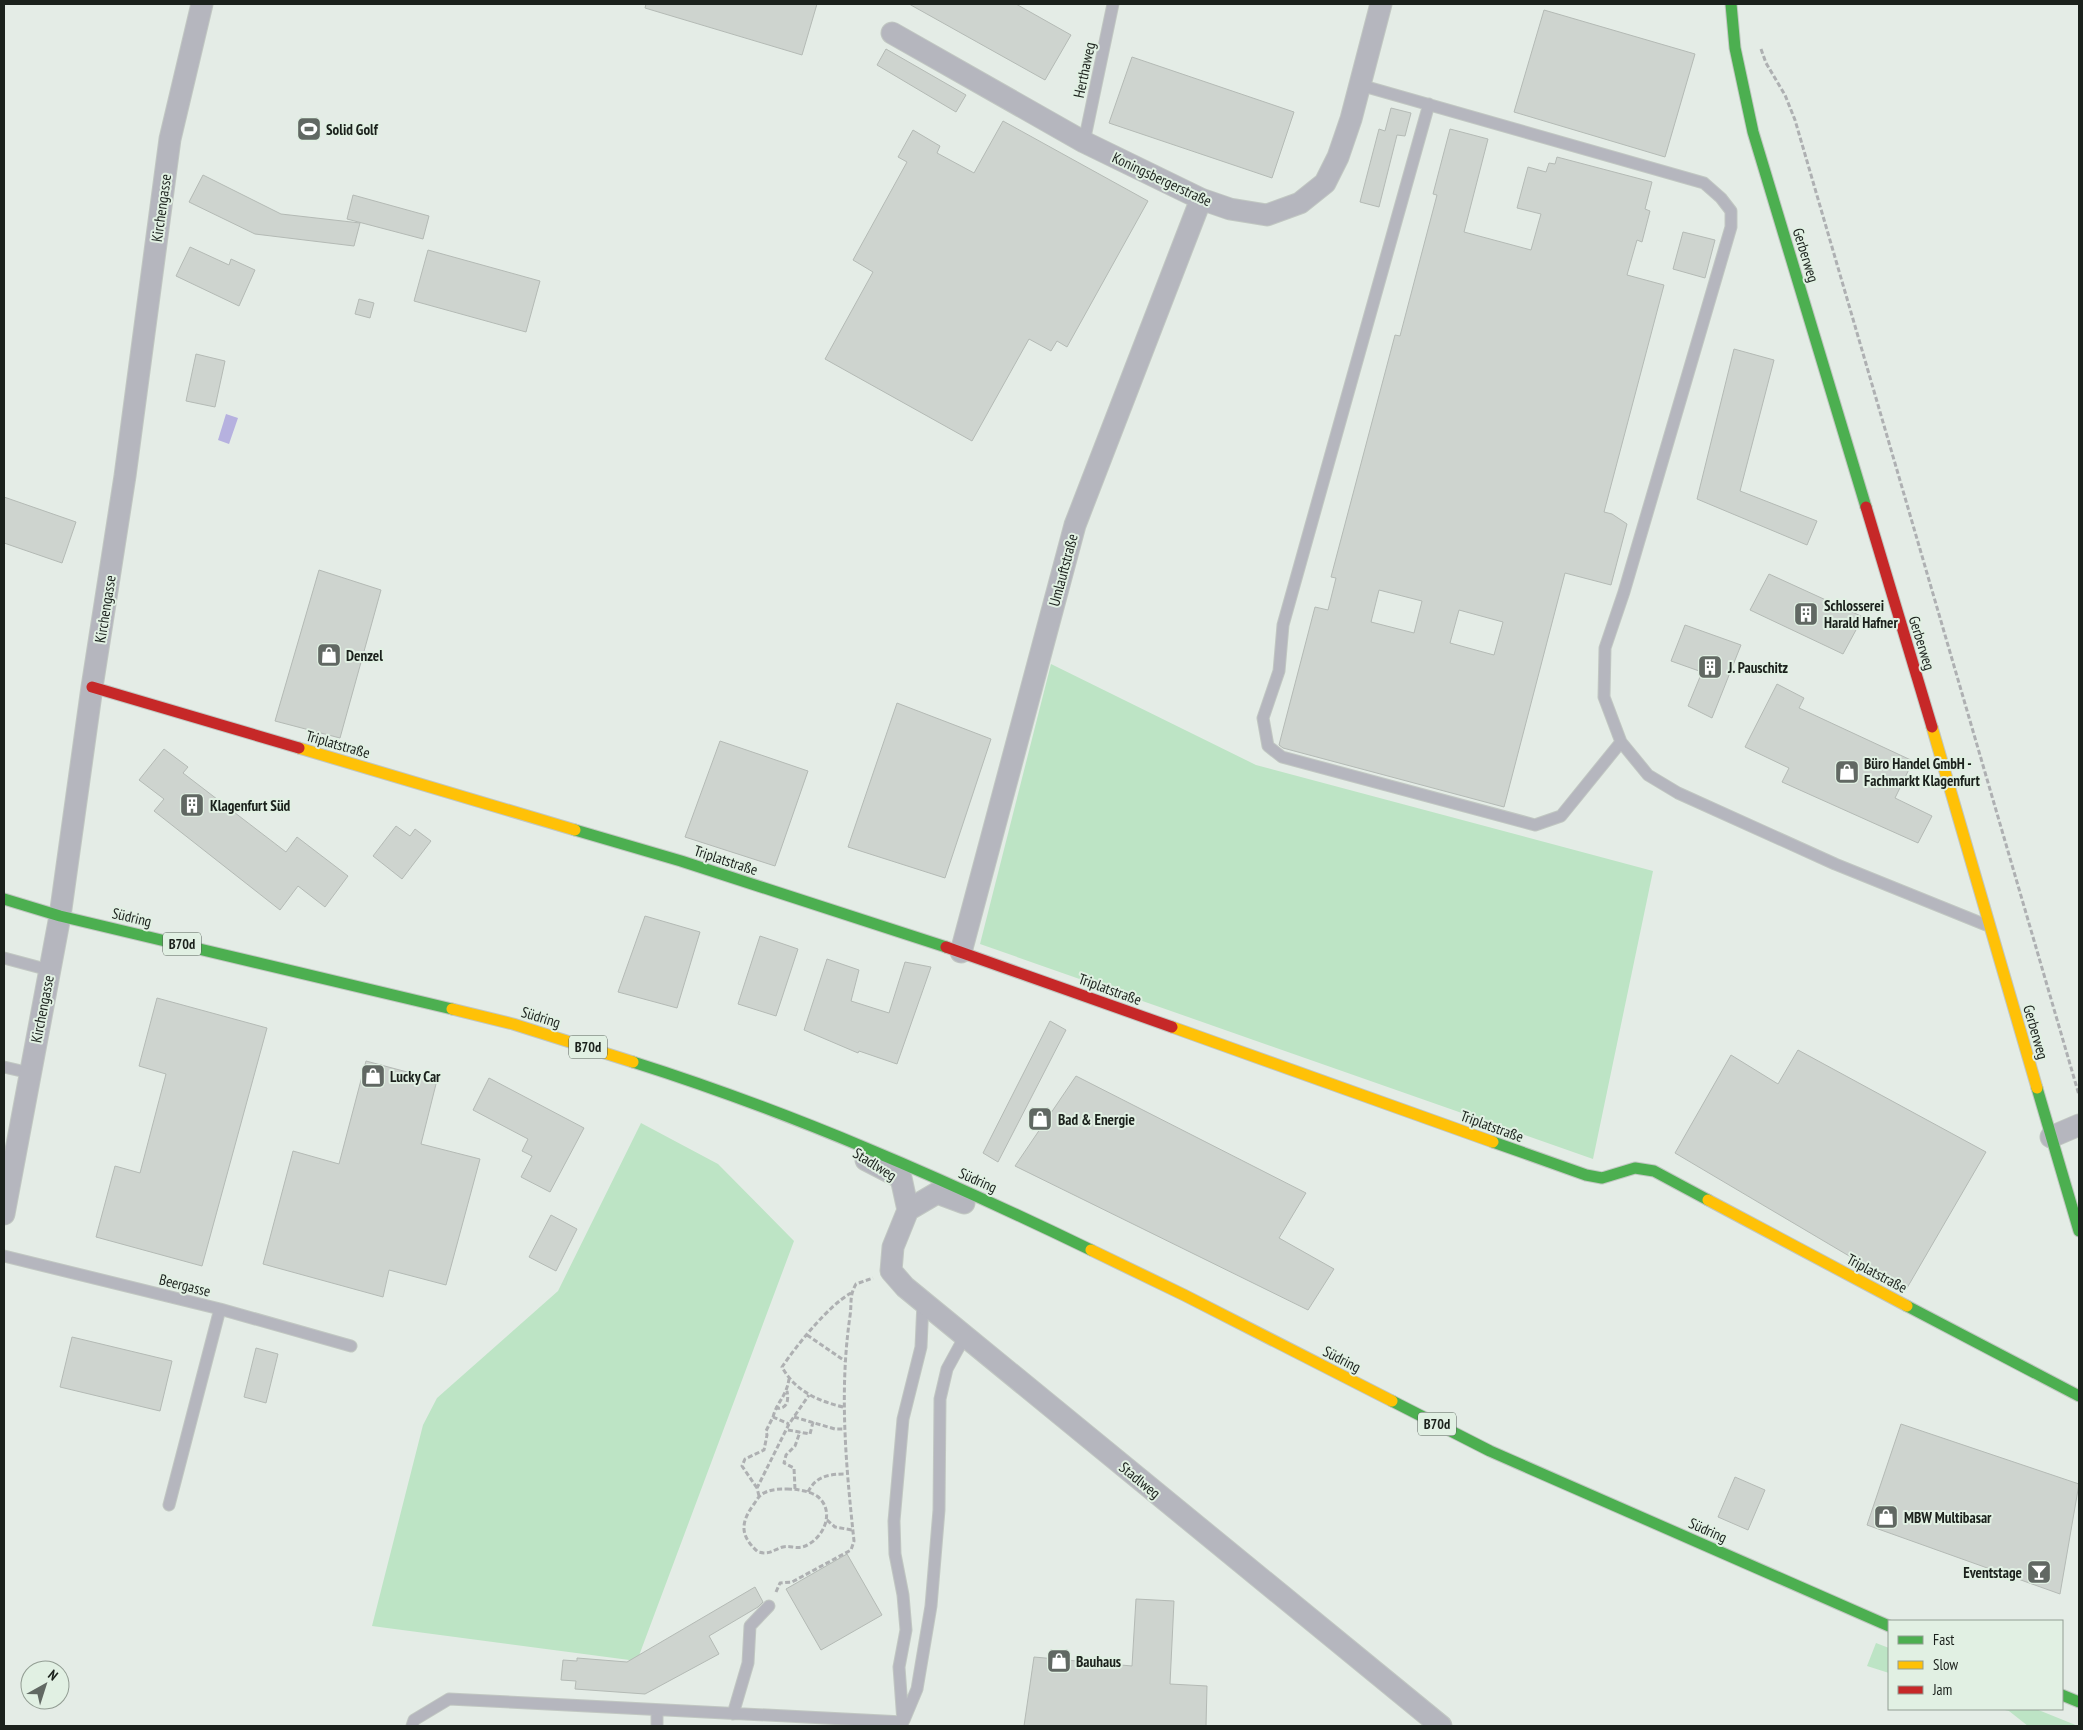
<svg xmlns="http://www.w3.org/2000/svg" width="2083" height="1730" font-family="'PT Sans Narrow',sans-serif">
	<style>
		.green { fill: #bde4c5 }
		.water { fill: #b6b1df }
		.building { fill: #ced4cf; stroke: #b4bab5; fill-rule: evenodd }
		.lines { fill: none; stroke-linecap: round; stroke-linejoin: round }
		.lane-casing { stroke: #c1c7c2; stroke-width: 13 }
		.street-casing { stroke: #c1c7c2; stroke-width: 23 }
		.fast-casing { stroke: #c1c7c2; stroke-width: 13 }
		.slow-casing { stroke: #c1c7c2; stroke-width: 13 }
		.jam-casing { stroke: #c1c7c2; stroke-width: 13 }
		.path { stroke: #aeb0b2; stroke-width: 3; stroke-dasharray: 5 2.5; stroke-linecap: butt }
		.lane { stroke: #b5b6be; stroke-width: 11 }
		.street { stroke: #b5b6be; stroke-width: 21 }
		.fast { stroke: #4caf50; stroke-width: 11 }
		.slow { stroke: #ffc107; stroke-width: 11 }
		.jam { stroke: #c62828; stroke-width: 11 }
		.labels { text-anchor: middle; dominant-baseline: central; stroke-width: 4; stroke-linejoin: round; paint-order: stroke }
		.shield { fill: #e1f0e3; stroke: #565f58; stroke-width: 1 }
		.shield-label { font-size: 14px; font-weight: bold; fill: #1b211c }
		.street-label { font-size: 15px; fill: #1b211c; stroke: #e1f0e3 }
		.poi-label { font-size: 15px; font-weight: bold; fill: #1b211c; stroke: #e1f0e3; text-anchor: start }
	</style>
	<rect width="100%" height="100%" fill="#e4ece6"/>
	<path class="green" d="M1051,664L1256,765L1653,871L1593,1159L980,944Z
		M641,1123L718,1164L794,1241L637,1661L372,1626L423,1425L437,1398L558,1291Z
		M1876,1643L1889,1648V1673L1867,1666Z
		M2001,1709H2036L2078,1726H2028L2009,1711Z"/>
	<path class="water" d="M226,414L238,418L229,444L218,440Z"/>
	<path class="building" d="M646,4H817L802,55L645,8Z
		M909,4H1016L1071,35L1045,80Z
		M1544,10L1695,54L1665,157L1514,112Z
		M886,49L966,95L956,112L877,65Z
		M1132,57L1294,112L1272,178L1109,123Z
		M1391,108L1411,113L1405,136L1397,135L1379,207L1360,202L1379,129L1385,131Z
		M1003,121L1148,201L1067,347L1057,341L1051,351L1029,339L972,441L825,359L873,272L853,260L907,162L898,157L913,130L940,146L937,153L974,173Z
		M1450,129L1488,139L1464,232L1531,250L1541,214L1517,208L1528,167L1546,172L1549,163L1555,164L1557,157L1652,182L1645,209L1650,211L1642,242L1637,240L1627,275L1664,285L1604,512L1612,514L1627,524L1611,585L1565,573L1504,807L1283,748L1279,745L1315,607L1328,610L1336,578L1331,577L1395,335L1400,336L1437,195L1433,194ZM1379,590L1422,601L1414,633L1371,622ZM1459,610L1503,622L1494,655L1450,643Z
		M203,175L281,214L360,223L354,246L255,234L189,202Z
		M353,195L429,216L423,239L347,219Z
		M1683,232L1715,240L1705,278L1673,269Z
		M190,247L229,265L231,259L255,270L239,306L176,276Z
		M428,250L540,281L526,332L414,301Z
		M359,299L374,303L370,318L355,314Z
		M1734,349L1774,360L1740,491L1817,521L1807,545L1697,499Z
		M196,354L225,361L215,407L186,401Z
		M4,497L76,522L62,563L4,543Z
		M319,570L381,590L340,738L275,721Z
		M1769,574L1863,617L1843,654L1750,610Z
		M1685,625L1741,645L1712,718L1688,706L1702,672L1671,661Z
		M1777,684L1804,698L1799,708L1913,761L1895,798L1932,816L1918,843L1782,782L1789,768L1745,747Z
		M897,703L991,739L945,878L848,847Z
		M720,741L808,771L775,866L685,837Z
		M164,749L188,767L183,773L286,852L297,837L348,876L325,907L298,886L280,910L154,811L164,799L139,780Z
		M396,826L410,836L415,829L431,841L402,879L373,856Z
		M645,916L700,932L677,1008L618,992Z
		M760,936L798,949L776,1016L738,1004Z
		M827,959L859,970L851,1001L889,1013L905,962L931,967L897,1064L859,1051L858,1053L804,1030Z
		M157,998L267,1028L202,1266L96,1237L115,1166L140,1173L166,1074L139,1066Z
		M1050,1021L1066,1030L998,1162L983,1153Z
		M1798,1050L1986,1152L1907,1288L1861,1263L1675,1153L1731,1055L1778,1084Z
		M366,1061L437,1080L421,1144L480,1159L446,1285L389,1270L383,1297L263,1264L293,1151L339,1164Z
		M1076,1076L1306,1193L1279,1238L1334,1269L1308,1310L1015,1166Z
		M489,1078L584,1128L550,1192L521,1177L532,1156L522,1151L528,1139L473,1110Z
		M551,1215L577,1229L556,1271L529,1257Z
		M72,1337L172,1361L160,1411L60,1387Z
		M256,1348L278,1354L266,1403L244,1397Z
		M1901,1424L2079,1484L2060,1594L1867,1525Z
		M1735,1477L1765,1490L1748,1530L1718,1517Z
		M847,1554L882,1615L821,1650L786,1589Z
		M755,1587L763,1602L758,1607L709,1636L719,1654L645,1694L575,1689L576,1681L561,1680L563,1660L577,1661V1658L627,1662Z
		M1136,1599L1174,1601L1170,1684L1207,1686L1206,1726H1024L1034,1657L1132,1666Z"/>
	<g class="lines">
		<defs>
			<path id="lane" d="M1360,85L1704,183L1721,198L1731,211V227L1624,592L1605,648L1604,697L1621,742L1648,775L1678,793L1835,864L1986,925
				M1429,104L1283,625L1279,671L1263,718L1268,746L1282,757L1535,825L1561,816L1621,742
				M1084,142L1113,4
				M4,958L49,970
				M4,1067L30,1073
				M4,1256L220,1309L169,1505
				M220,1309L351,1346
				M733,1714L748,1663L750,1626L769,1606
				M904,1720L917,1689L931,1606L939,1510L940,1399L947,1369L965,1336
				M903,1722L899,1667L906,1630L903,1595L895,1554L894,1521L903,1419L921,1347L923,1302
				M412,1726L414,1720L449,1699L903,1722
				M657,1726V1710"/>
			<path id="street" d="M892,33L1084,142L1201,199L1230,209L1267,215L1300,203L1325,183L1338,157L1351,119L1381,4
				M961,952L1075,525L1201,199
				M2051,1137L2079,1125
				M866,1160L901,1178L908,1210L893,1247L891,1271L905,1287L1441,1726
				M908,1210L937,1193L964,1203
				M4,1214L60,916L92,687L125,476L170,139L202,4"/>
			<path id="fast" d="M1731,4L1735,48L1753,132L1866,507
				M575,830L681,861L946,947
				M4,899L60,916L452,1009
				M633,1062C791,1112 942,1178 1091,1250
				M2037,1088L2079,1231
				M1493,1142L1586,1175L1602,1178L1635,1168L1654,1171L1708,1200
				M1907,1306L2079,1396
				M1392,1401L1490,1451L1889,1626
				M2062,1695L2079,1702"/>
			<path id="slow" d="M1932,727L2037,1088
				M299,748L575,830
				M452,1009L513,1024L633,1062
				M1172,1027L1493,1142
				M1708,1200L1907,1306
				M1091,1250L1184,1295L1392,1401"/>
			<path id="jam" d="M1866,507L1932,727
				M92,687L299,748
				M946,947L1172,1027"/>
		</defs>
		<use href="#lane" class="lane-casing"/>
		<use href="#street" class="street-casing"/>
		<use href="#fast" class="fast-casing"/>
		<use href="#slow" class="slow-casing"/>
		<use href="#jam" class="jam-casing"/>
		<path class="path" d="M1761,49L1766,63L1785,95L1795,120L2079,1095
			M807,1335L845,1361
			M843,1407C818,1401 795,1391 782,1367C796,1346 829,1305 851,1293
			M775,1408C787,1410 789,1401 787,1391
			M773,1417C777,1401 786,1398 789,1379
			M794,1417L835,1429H844
			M788,1430L810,1434L813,1422
			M757,1488L742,1466L745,1459L764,1450L767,1435L766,1431L773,1417L789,1424
			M787,1489C797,1489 809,1491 817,1496C835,1510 825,1535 809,1544C798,1551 792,1545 783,1547C772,1550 771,1555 758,1552C740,1536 740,1523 754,1504C757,1500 759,1495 764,1493C771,1489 780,1489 787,1489Z
			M795,1489L794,1468L784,1463L786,1455L795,1446L800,1432
			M808,1492C816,1476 829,1474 846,1474
			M759,1496L757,1488L789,1424L809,1395
			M827,1520L835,1527L852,1530
			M776,1592L780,1583L792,1582L851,1550L854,1541C846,1466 839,1392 850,1316C852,1303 849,1296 856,1284L873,1278"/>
		<use href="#lane" class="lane"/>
		<use href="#street" class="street"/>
		<use href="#fast" class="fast"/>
		<use href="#slow" class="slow"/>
		<use href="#jam" class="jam"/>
	</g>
	<defs>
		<symbol id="stadium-square" viewBox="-11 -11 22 22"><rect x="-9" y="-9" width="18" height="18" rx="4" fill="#616863" stroke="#e1f0e3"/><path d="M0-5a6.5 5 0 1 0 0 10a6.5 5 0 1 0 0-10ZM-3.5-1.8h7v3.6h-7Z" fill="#fff"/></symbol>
		<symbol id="building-square" viewBox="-11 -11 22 22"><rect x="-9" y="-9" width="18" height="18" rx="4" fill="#616863" stroke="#e1f0e3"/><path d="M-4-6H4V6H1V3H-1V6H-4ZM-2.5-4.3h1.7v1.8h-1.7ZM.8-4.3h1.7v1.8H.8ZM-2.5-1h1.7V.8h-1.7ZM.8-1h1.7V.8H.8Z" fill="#fff"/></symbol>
		<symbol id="shop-square" viewBox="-11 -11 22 22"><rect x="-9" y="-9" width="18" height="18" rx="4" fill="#616863" stroke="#e1f0e3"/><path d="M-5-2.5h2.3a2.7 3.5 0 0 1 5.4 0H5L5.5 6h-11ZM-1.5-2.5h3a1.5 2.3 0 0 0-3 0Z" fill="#fff"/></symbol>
		<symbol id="bar-square" viewBox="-11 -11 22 22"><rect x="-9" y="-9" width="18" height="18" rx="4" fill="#616863" stroke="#e1f0e3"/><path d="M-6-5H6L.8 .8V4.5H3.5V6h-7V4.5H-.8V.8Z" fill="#fff"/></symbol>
	</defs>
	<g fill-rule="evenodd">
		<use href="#stadium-square" x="295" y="115" width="28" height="28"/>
		<use href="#building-square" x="1792" y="600" width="28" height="28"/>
		<use href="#shop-square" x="315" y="641" width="28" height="28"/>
		<use href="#building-square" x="1696" y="653" width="28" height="28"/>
		<use href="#shop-square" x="1833" y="758" width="28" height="28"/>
		<use href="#building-square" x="178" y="791" width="28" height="28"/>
		<use href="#shop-square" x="359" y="1062" width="28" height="28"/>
		<use href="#shop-square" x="1026" y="1105" width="28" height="28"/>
		<use href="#shop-square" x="1872" y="1503" width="28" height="28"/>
		<use href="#bar-square" x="2025" y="1558" width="28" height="28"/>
		<use href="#shop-square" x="1045" y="1647" width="28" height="28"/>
	</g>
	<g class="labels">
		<g class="shield">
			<rect x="163" y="932.5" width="38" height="23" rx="4"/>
			<rect x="569" y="1035.5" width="38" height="23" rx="4"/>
			<rect x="1418" y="1412.5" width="38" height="23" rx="4"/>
		</g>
		<g class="shield-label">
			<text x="182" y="944">B70d</text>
			<text x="588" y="1047">B70d</text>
			<text x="1437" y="1424">B70d</text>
		</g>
		<g class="street-label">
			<text transform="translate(1084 70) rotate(-78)">Herthaweg</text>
			<text transform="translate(1162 179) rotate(25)">Koningsbergerstraße</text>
			<text transform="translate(161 208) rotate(-82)">Kirchengasse</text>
			<text transform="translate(1806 255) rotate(73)">Gerberweg</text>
			<text transform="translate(1063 570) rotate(-75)">Umlauftstraße</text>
			<text transform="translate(105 609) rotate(-81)">Kirchengasse</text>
			<text transform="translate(1922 643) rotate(73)">Gerberweg</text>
			<text transform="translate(338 744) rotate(16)">Triplatstraße</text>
			<text transform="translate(726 860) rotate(18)">Triplatstraße</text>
			<text transform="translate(132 917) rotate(13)">Südring</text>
			<text transform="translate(1110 989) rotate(20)">Triplatstraße</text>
			<text transform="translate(42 1009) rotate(-79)">Kirchengasse</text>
			<text transform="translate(541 1017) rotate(17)">Südring</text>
			<text transform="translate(2036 1032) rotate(74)">Gerberweg</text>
			<text transform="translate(1492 1126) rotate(20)">Triplatstraße</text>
			<text transform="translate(875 1164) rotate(32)">Stadlweg</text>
			<text transform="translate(978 1180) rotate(24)">Südring</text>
			<text transform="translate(1877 1273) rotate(28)">Triplatstraße</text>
			<text transform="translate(185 1285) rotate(14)">Beergasse</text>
			<text transform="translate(1342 1359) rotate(27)">Südring</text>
			<text transform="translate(1140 1480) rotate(39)">Stadlweg</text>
			<text transform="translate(1708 1530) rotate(24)">Südring</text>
		</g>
		<g class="poi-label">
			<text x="326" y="129">Solid Golf</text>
			<text x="1824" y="605">Schlosserei<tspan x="1824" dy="17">Harald Hafner</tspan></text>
			<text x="346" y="655">Denzel</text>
			<text x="1728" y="667">J. Pauschitz</text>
			<text x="1864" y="763">Büro Handel GmbH -<tspan x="1864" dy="17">Fachmarkt Klagenfurt</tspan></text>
			<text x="210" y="805">Klagenfurt Süd</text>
			<text x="390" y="1076">Lucky Car</text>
			<text x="1058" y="1119">Bad &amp; Energie</text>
			<text x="1904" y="1517">MBW Multibasar</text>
			<text x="2022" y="1572" text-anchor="end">Eventstage</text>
			<text x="1076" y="1661">Bauhaus</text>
		</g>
	</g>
	<rect width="2083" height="1730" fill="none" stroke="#1b211c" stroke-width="10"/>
	<rect x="1888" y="1620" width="175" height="90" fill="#e1f0e3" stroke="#929d93"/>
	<rect x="1898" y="1636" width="25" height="8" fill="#4caf50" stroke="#929d93"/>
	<text x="1933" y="1645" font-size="15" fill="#1b211c">Fast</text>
	<rect x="1898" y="1661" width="25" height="8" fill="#ffc107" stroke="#929d93"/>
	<text x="1933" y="1670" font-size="15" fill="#1b211c">Slow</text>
	<rect x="1898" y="1686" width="25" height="8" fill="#c62828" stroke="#929d93"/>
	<text x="1933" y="1695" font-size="15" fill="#1b211c">Jam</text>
	<g transform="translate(45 1685) rotate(39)"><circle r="24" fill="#e1f0e3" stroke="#929d93"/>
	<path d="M0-4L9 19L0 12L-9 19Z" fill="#616863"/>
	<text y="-8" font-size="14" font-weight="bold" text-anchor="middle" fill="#1b211c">N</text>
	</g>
</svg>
